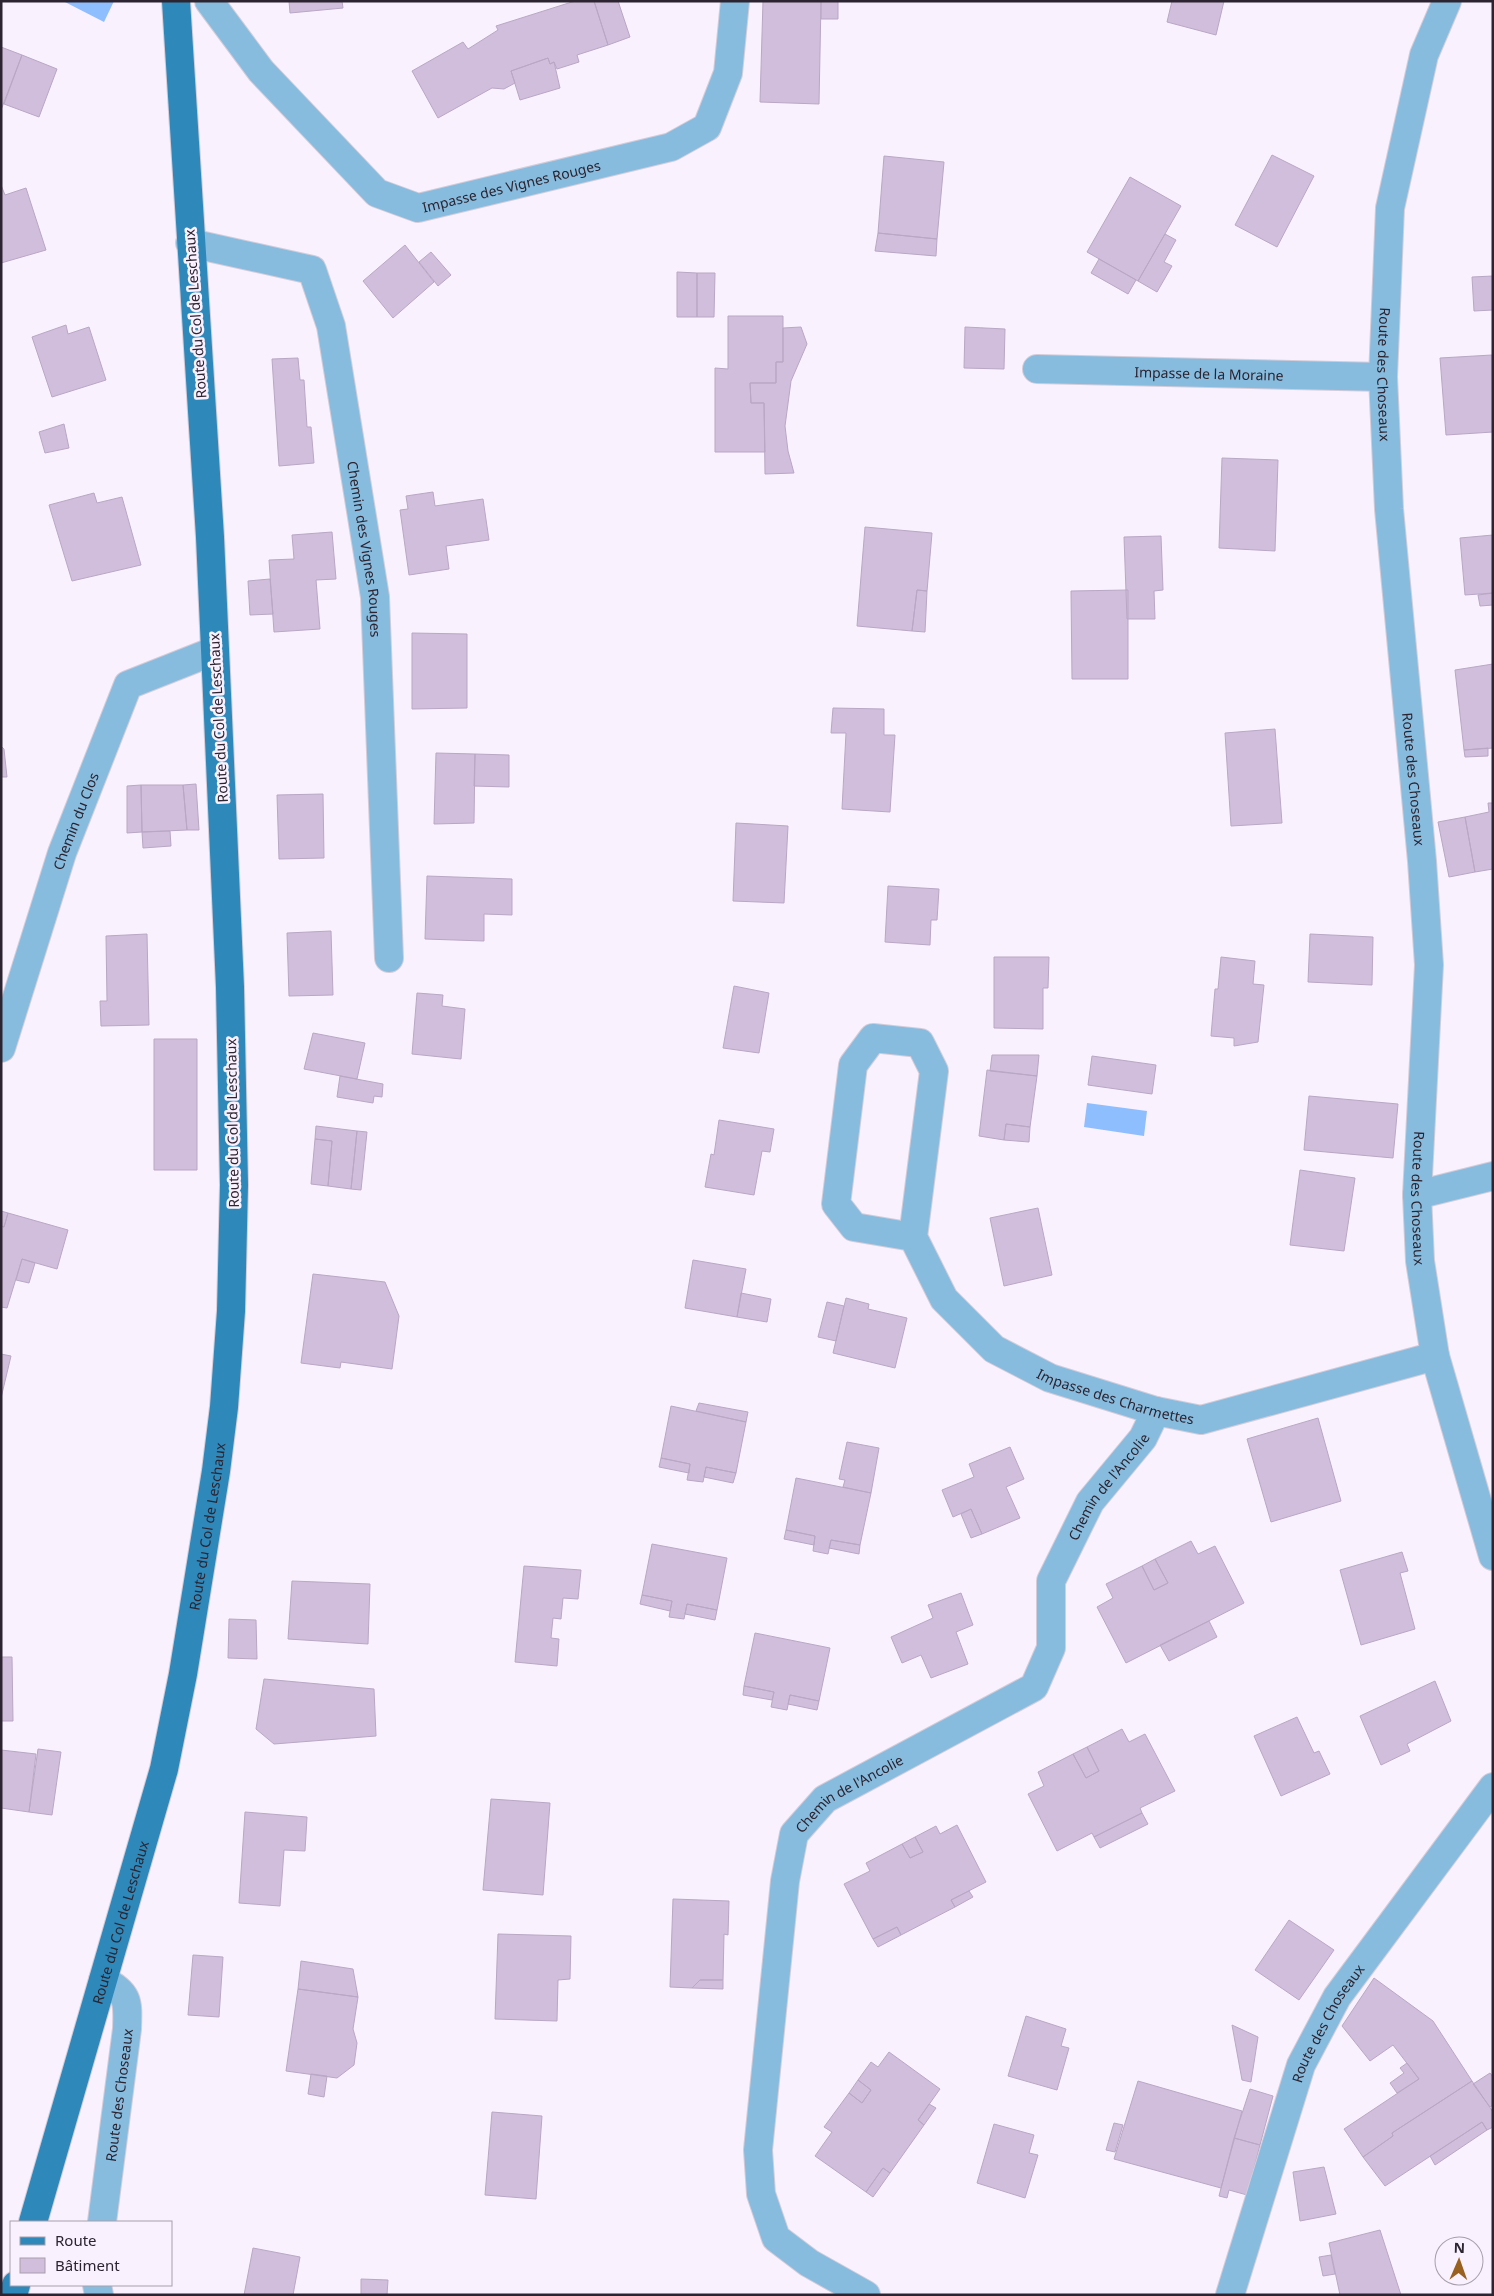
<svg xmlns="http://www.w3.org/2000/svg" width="1494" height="2296" font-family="'Noto Sans',sans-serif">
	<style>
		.water { fill: #8fbefe }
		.building { fill: #d1bedc; stroke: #b9a7c5 }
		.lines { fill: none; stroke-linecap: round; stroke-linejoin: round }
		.minor-casing { stroke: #d4ccd9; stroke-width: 30 }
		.major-casing { stroke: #d4ccd9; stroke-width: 30 }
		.minor { stroke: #87bcdf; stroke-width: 28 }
		.major { stroke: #2e88ba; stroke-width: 28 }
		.labels { text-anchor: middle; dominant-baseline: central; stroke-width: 5; stroke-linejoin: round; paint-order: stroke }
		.street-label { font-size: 14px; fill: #2c2430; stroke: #f9f1fe }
	</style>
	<rect width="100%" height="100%" fill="#f9f1fe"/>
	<path class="water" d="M63,1H114L104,22Z
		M1087,1103L1147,1111L1144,1136L1084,1127Z"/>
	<path class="building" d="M289,1H342L343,8L290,13Z
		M575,1H594L608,45L577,55L579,62L557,69L554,62L550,64L548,58L511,71L515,83L504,89L492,88L438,118L412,71L463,42L468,49L498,30L496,26Z
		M594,1H618L630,37L608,45Z
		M763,1H821L819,104L760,102Z
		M821,1H838V19H821Z
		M1172,1H1224L1216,35L1167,22Z
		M1,47L22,55L1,110Z
		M22,55L57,69L39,117L4,104Z
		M548,58L550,64L554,62L560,88L520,100L511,71Z
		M1272,155L1314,176L1277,247L1235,225Z
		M884,156L944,162L937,239L878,233Z
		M1130,177L1181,206L1138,281L1087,252Z
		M1,185L5,195L26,188L46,250L1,263Z
		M878,233L937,239L936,256L875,251Z
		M1165,234L1176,240L1164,262L1172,266L1157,292L1138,281Z
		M405,245L434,282L393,318L363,281Z
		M431,252L451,275L438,286L419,262Z
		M1099,259L1136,280L1128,294L1091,273Z
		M677,272L697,273V317H677Z
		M697,273H715L714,317H697Z
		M1493,276V310L1474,311L1472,277Z
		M728,316H783V362H776V383H750L751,403H764L765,452H715V368L728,369Z
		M66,325L68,334L89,327L106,380L52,397L32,337Z
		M801,327L807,344L791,381L785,426L788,451L794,473L765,474L764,403H751L750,383H776V362H783V328Z
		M965,327L1005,329L1004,369L964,368Z
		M1492,355L1493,432L1446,435L1440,358Z
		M298,358L300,380H304L307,427H311L314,463L279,466L272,359Z
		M64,424L69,448L45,453L39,432Z
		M1222,458L1278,460L1275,551L1219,548Z
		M433,492L435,506L483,499L489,540L446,546L449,569L409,575L400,510L408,509L406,496Z
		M94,493L97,503L122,497L141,565L72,581L49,505Z
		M865,527L932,533L927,591L917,590L912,631L857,626Z
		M332,532L336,579L316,580L320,629L274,632L269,560L294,559L292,535Z
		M1493,535V593L1465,595L1460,538Z
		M1161,536L1163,590L1154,591L1155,619H1127L1124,537Z
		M270,579L273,614L250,615L248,581Z
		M917,590L927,591L925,632L912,631Z
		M1128,590V679H1072L1071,591Z
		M1493,593V605L1480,606L1478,595Z
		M412,633L467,634V708L412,709Z
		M1493,664V748L1464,750L1455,670Z
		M833,708L884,709V735H895L890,812L842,809L846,733H831Z
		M1275,729L1282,823L1231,826L1225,733Z
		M1,746L4,749L7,777H1Z
		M1488,748V756L1465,757L1464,750Z
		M436,753L475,754L474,823L434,824Z
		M475,754L509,755V787L474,786Z
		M196,784L199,830H187L183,785Z
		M141,785L142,832L127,833V786Z
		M141,785H183L187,830L142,832Z
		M323,794L324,858L279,859L277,795Z
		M1488,803H1493V869L1475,872L1465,817L1489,812Z
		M1465,817L1475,872L1449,877L1438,822Z
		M736,823L788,826L784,903L733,901Z
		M170,831L171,846L143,848L142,832Z
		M427,876L512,879V915L484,914V941L425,939Z
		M888,886L939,889L937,920H931L930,945L885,942Z
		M331,931L333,995L289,996L287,933Z
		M147,934L149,1025L101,1026L100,1001H107L106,936Z
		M1310,934L1373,937L1372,985L1308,982Z
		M994,957H1049L1048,988H1043V1029L994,1028Z
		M1221,957L1255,961L1253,984L1264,985L1258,1042L1234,1046V1038L1211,1036L1215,989H1218Z
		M734,986L769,993L759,1053L723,1048Z
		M417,993L443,995L442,1006L465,1009L461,1059L412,1054Z
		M313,1033L365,1043L357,1079L304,1069Z
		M154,1039H197V1170H154Z
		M992,1055H1039L1037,1076L990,1071Z
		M1092,1056L1156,1065L1152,1094L1088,1085Z
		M987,1070L1037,1076L1030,1127L1006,1124L1004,1140L979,1136Z
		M340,1076L383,1084L382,1097L374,1096L373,1103L337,1097Z
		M1309,1096L1398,1104L1393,1158L1304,1150Z
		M719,1120L774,1129L770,1152L762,1151L754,1195L705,1187L711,1154L714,1155Z
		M1006,1124L1030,1127L1029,1142L1004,1140Z
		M316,1126L357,1131L351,1189L328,1186L332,1141L315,1139Z
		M357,1131L367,1132L361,1190L351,1189Z
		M315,1139L332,1141L328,1186L311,1184Z
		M1300,1170L1355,1178L1344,1251L1290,1245Z
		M1038,1208L1052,1275L1004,1286L990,1218Z
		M1,1211L8,1213L4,1227L1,1226Z
		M8,1213L68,1230L57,1269L22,1259L7,1308L1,1307V1226L4,1227Z
		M22,1259L35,1263L29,1283L16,1280Z
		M693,1260L746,1269L737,1317L685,1308Z
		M313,1274L385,1282L399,1316L392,1369L341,1362L340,1368L301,1363Z
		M741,1293L771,1299L767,1322L737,1317Z
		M846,1298L869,1304L868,1309L907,1318L895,1368L833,1353Z
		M827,1302L844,1306L836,1341L818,1337Z
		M1,1354L11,1356L1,1398Z
		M699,1403L748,1412L746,1422L696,1411Z
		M671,1406L746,1422L736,1473L706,1467L703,1482L687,1480L690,1464L661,1458Z
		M1318,1418L1341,1501L1271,1522L1247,1439Z
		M847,1442L879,1448L871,1493L843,1487L845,1480L839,1479Z
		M1010,1447L1024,1479L1006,1487L1020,1518L982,1534L971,1509L953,1517L942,1490L974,1477L969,1464Z
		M661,1458L690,1464L689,1473L659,1467Z
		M706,1467L736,1473L733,1483L704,1477Z
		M796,1478L871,1493L860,1545L831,1540L828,1554L813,1551L815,1536L786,1530Z
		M971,1509L982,1534L971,1538L961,1514Z
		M786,1530L815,1536L814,1545L784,1539Z
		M831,1540L860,1545L859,1554L829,1548Z
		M1191,1541L1198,1554L1215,1546L1244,1603L1126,1663L1097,1607L1113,1598L1106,1584L1142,1566L1154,1590L1168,1583L1155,1559Z
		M652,1544L727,1558L717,1610L687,1604L684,1619L669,1617L672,1601L642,1595Z
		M1402,1552L1408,1571L1400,1573L1415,1629L1361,1645L1340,1570Z
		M1155,1559L1168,1583L1154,1590L1142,1566Z
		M524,1566L581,1570L578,1599L563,1598L561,1619L553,1618L551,1638L559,1639L557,1666L515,1662Z
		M292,1581L370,1584L368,1644L288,1639Z
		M961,1593L973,1625L956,1632L968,1664L931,1678L921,1655L902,1663L891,1637L933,1618L928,1605Z
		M642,1595L672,1601L670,1611L640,1604Z
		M687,1604L717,1610L715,1620L685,1614Z
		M229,1619L256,1620L257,1659L228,1658Z
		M1209,1621L1217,1637L1169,1661L1160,1645Z
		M755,1633L830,1648L819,1701L790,1695L787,1710L771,1707L774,1692L744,1686Z
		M1,1657H12L13,1721H1Z
		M264,1679L374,1689L376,1736L274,1744L256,1729Z
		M1435,1681L1451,1721L1407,1744L1410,1751L1381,1765L1360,1716Z
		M744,1686L774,1692L772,1700L743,1695Z
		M790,1695L819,1701L817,1710L788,1704Z
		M1297,1717L1314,1753L1319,1751L1330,1774L1281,1796L1254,1736Z
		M1122,1729L1129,1742L1145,1734L1175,1791L1140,1808L1142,1813L1094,1837L1092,1833L1057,1851L1028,1794L1044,1786L1038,1772L1073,1754L1086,1778L1099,1771L1087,1747Z
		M1087,1747L1099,1771L1086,1778L1073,1754Z
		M38,1749L61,1752L52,1815L29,1812Z
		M1,1750L36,1754L29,1812L1,1808Z
		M491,1799L550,1803L543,1895L483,1890Z
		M245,1812L307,1817L305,1851L284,1850L280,1906L239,1903Z
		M1142,1813L1148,1824L1100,1848L1094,1837Z
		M957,1825L986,1882L951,1900L955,1907L901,1935L897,1927L873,1939L844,1884L870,1871L866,1863L902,1844L910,1858L923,1852L915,1837L936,1826L940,1834Z
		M915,1837L923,1852L910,1858L902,1844Z
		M969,1891L973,1897L955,1907L951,1900Z
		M673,1899L729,1901L728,1935L724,1934L723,1980H700L692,1988L670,1987Z
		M1289,1920L1334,1950L1299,2000L1255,1970Z
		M897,1927L901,1935L878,1947L873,1939Z
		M498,1934L571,1936L570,1979L558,1980L557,2021L495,2019Z
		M193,1955L223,1957L219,2017L188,2015Z
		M301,1961L353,1969L358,1997L298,1989Z
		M1374,1978L1433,2021L1472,2081L1392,2133L1393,2136L1363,2157L1344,2129L1419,2079L1393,2045L1370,2061L1342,2026Z
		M700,1980H723V1989L692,1988Z
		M298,1989L358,1997L353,2029L357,2043L354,2065L337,2078L286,2071Z
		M1026,2016L1066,2029L1061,2046L1069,2048L1057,2090L1008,2076Z
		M1232,2025L1258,2037L1251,2082L1242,2080Z
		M889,2052L940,2089L918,2120L924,2125L890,2173L883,2168L866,2192L815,2156L832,2132L824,2127L849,2093L862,2103L871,2090L858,2080L871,2062L878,2067Z
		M1407,2063L1419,2079L1397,2093L1390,2083L1404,2073L1400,2068Z
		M1490,2073L1493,2077V2105L1490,2107L1473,2084Z
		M311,2074L327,2076L324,2097L308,2094Z
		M858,2080L871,2090L862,2103L849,2093Z
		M1138,2081L1242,2111L1221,2188L1114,2159Z
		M1472,2081L1493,2112V2127L1487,2130L1482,2122L1385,2186L1363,2157L1393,2136L1392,2133Z
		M1250,2089L1273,2096L1260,2145L1234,2138Z
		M929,2104L936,2108L924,2125L918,2120Z
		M492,2112L542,2116L536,2199L485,2195Z
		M1482,2122L1487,2130L1435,2165L1430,2156Z
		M1114,2123L1123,2125L1115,2152L1106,2150Z
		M994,2124L1034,2135L1029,2153L1038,2155L1025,2198L977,2183Z
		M1234,2138L1260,2145L1247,2195L1229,2190L1227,2198L1219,2196Z
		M1324,2167L1336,2214L1300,2221L1293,2172Z
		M883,2168L890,2173L873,2197L866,2192Z
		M1380,2230L1401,2295H1340L1329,2243Z
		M253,2248L300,2257L293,2295H244Z
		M1331,2255L1335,2274L1323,2276L1319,2257Z
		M361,2279L388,2280L387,2295H361Z"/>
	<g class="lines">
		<defs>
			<g id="minor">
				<path id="s1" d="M209,1L261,71L377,193L418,208L671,147L707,127L728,73L735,1"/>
				<path id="s2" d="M1447,1L1424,55L1390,208L1383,377L1389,509L1422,861L1429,965L1417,1195L1420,1261L1435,1356L1493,1556"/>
				<path id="s3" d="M190,243L312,270L331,326L375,597L389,958"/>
				<path id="s4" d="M1037,369L1383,377"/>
				<path id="s5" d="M1,1048L62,853L128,685L214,651"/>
				<path d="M1417,1195L1493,1176"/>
				<path id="s6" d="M913,1237L854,1227L836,1204L853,1065L873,1038L920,1043L934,1071L913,1237L944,1299L994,1349L1050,1378L1156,1411L1201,1420L1435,1356"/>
				<path id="s7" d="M102,2222L127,2029C128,2001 129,1994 103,1980"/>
				<path d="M97,2285L99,2295"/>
				<path id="s8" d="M866,2295L809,2263L776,2238L761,2194L758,2150L785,1881L794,1834L825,1799L1034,1687L1051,1648V1581L1090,1502L1143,1438L1156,1411"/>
				<path id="s9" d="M1230,2295L1301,2065L1337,1997L1493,1787"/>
			</g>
			<g id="major">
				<path id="s10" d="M33,2222L164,1769L183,1674L216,1471L224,1407L231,1311L234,1185L230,987L210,537L176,1"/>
				<path d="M13,2295L16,2285"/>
			</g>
		</defs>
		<use href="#minor" class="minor-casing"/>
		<use href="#major" class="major-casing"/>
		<use href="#minor" class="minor"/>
		<use href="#major" class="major"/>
	</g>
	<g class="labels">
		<g class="street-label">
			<text stroke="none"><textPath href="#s1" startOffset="395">Impasse des Vignes Rouges</textPath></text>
			<text transform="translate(195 314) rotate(-94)">Route du Col de Leschaux</text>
			<text stroke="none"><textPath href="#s4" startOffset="172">Impasse de la Moraine</textPath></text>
			<text stroke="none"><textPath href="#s2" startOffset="382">Route des Choseaux</textPath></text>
			<text stroke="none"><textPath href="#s3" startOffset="410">Chemin des Vignes Rouges</textPath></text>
			<text transform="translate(218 718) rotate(-93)">Route du Col de Leschaux</text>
			<text stroke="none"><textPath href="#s2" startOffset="788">Route des Choseaux</textPath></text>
			<text stroke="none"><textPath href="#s5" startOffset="239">Chemin du Clos</textPath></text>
			<text transform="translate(232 1123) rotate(-91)">Route du Col de Leschaux</text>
			<text stroke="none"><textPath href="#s2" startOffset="1208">Route des Choseaux</textPath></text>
			<text stroke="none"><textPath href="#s6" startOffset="780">Impasse des Charmettes</textPath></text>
			<text stroke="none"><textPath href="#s8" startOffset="1020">Chemin de l'Ancolie</textPath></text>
			<text stroke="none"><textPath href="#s10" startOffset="718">Route du Col de Leschaux</textPath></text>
			<text stroke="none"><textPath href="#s8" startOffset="585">Chemin de l'Ancolie</textPath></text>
			<text stroke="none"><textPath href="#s10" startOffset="312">Route du Col de Leschaux</textPath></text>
			<text stroke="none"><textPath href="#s9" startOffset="290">Route des Choseaux</textPath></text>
			<text stroke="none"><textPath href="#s7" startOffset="128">Route des Choseaux</textPath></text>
		</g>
	</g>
	<rect width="1494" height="2296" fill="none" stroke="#2c2430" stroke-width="5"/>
	<rect x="10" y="2221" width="162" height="65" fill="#f9f1fe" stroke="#a79fac"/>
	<rect x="20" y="2237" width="25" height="8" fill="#2e88ba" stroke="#a79fac"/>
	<text x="55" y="2246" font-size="15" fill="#2c2430">Route</text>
	<rect x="20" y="2258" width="25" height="15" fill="#d1bedc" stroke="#a79fac"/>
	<text x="55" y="2271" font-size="15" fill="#2c2430">Bâtiment</text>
	<g transform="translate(1459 2261) rotate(2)"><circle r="24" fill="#f9f1fe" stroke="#a79fac"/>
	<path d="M0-4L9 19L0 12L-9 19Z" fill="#9a601f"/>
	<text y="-8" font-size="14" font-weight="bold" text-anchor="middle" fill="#2c2430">N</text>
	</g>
</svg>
